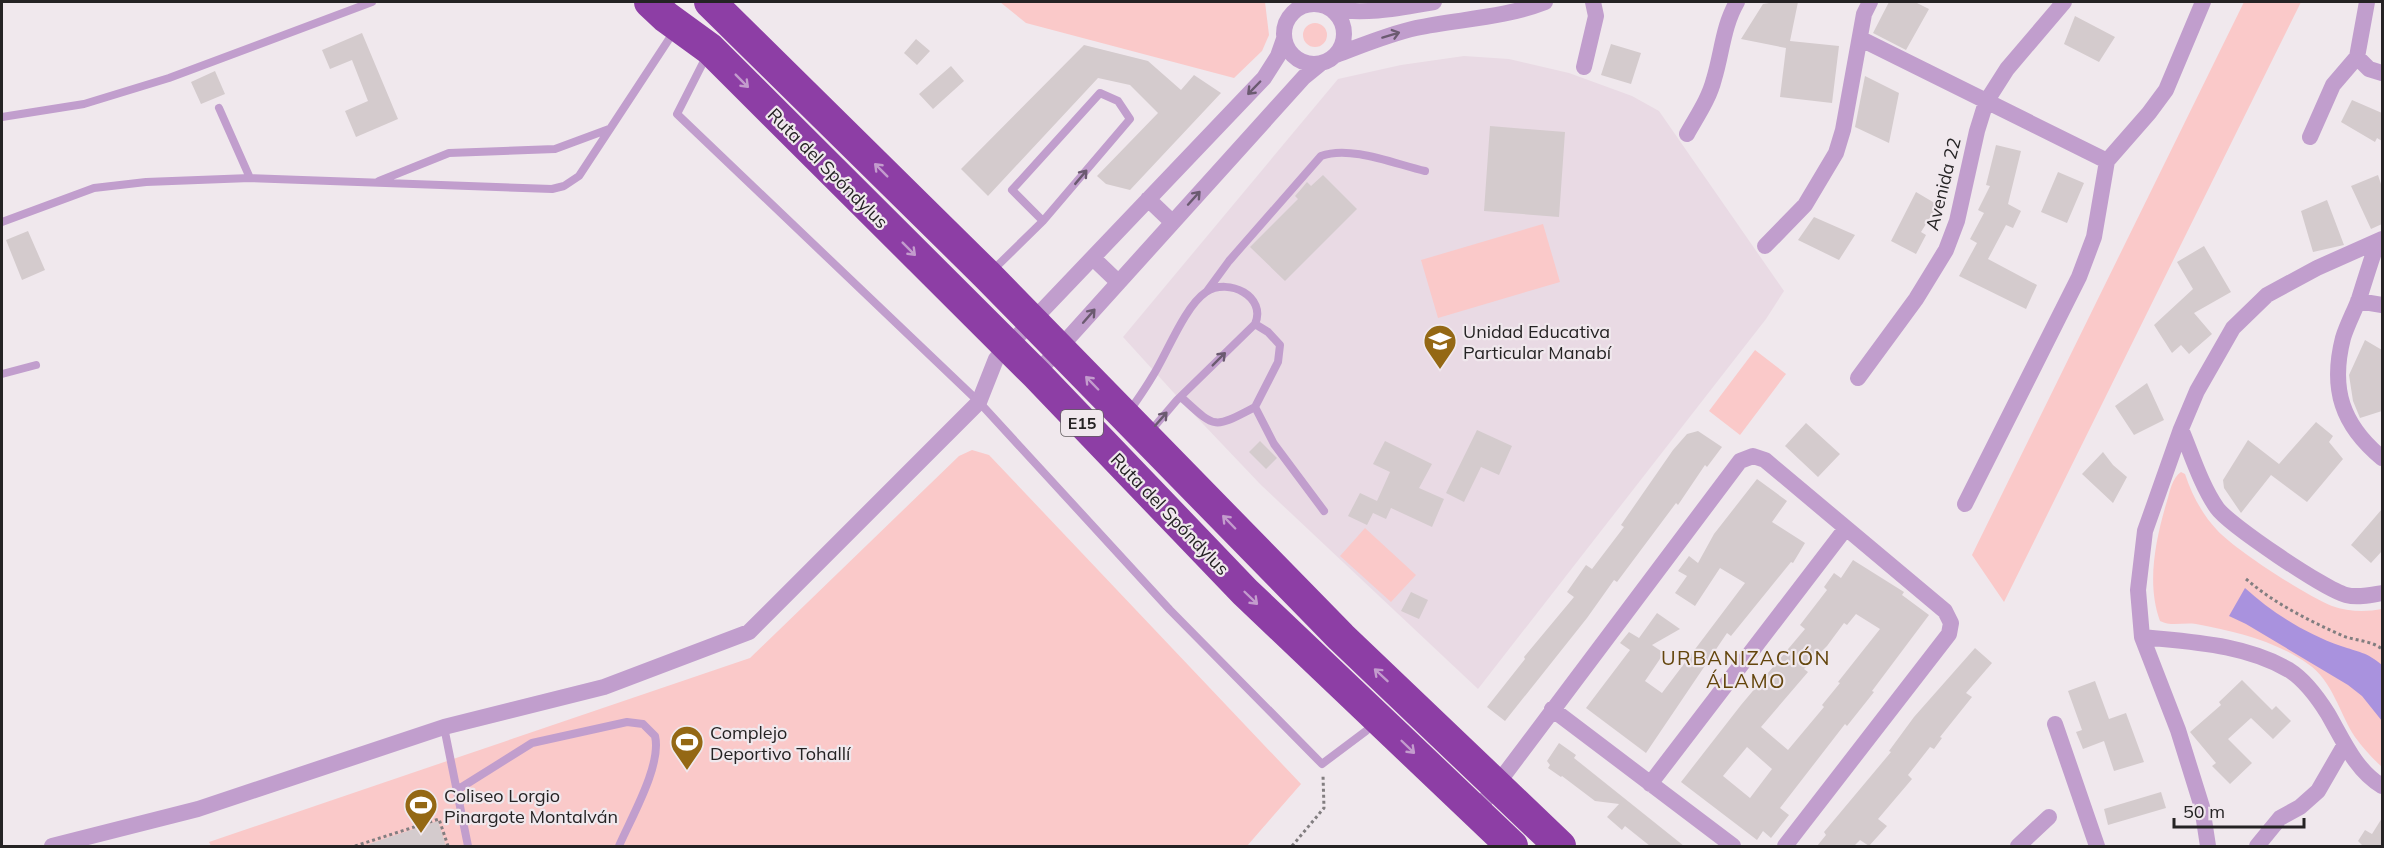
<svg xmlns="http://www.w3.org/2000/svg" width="2384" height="848" font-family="Mulish,sans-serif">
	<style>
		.built { fill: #e9dae4 }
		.green { fill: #fac9c9 }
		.water { fill: #a992de }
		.building { fill: #d4cbcd; fill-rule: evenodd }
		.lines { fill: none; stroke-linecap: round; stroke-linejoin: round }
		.path { stroke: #827e80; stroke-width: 3; stroke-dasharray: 3 3; stroke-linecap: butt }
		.lane { stroke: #c19ecd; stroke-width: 8 }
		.street { stroke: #c19ecd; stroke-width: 16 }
		.highway { stroke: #8d3ea5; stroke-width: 32 }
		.oneway { stroke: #6b5a70 }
		.oneway2 { stroke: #c39ccd }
		.labels { text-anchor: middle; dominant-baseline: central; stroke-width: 4.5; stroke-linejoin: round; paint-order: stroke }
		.shield { fill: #f0e8ed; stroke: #625e60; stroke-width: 1.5 }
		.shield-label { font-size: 16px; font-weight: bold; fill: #252324 }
		.street-label { font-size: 18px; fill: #252324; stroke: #f0e8ed }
		.poi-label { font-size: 18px; fill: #252324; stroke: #f0e8ed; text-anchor: start }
		.neighbourhood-label { font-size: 20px; letter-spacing: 1.5px; fill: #63450c; stroke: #f0e8ed }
	</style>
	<rect width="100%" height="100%" fill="#f0e8ed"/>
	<path class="built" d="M1464,56L1509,59L1569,73L1632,96L1659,111L1784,291L1766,319L1478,689L1261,485L1184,404L1123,337L1338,79L1401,65Z"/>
	<path class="green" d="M1000,2H1265L1269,35L1262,51L1234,78L1026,23Z
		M2244,2H2301L2004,602L1972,555Z
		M1303 35a12 12 0 1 1 24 0a12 12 0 1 1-24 0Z
		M1543,224L1560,282L1438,318L1421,260Z
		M1755,350L1786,374L1740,435L1709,411Z
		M972,450L989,455L1301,784L1247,846H211L209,842L750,658L959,456Z
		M2181,472L2185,474C2192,495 2202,514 2217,530C2235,550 2307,596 2332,606C2348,612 2367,612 2382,609V767C2372,758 2363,748 2355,737C2339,713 2333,681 2308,664C2276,641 2234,631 2196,624C2183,622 2172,627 2160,621C2146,583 2156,538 2167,501C2170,491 2172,478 2181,472Z
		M1365,528L1416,575L1391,602L1340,556Z"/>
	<path class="water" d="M2245,588C2271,612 2306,634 2341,646C2358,652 2367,652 2382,665V721L2362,696L2348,685L2246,624L2229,616Z"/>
	<path class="building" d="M1775,2H1798L1790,41L1839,46L1832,103L1780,97L1786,48L1741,39L1763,4Z
		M1889,2H1915L1929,9L1906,50L1873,33Z
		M2075,16L2115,37L2099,62L2064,44Z
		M362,33L398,119L356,137L345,111L368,101L352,60L330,69L322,50Z
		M916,39L930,51L917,65L904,53Z
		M1611,44L1641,53L1631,84L1601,75Z
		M1084,45L1148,61L1181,90L1194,75L1221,93L1130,190L1106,184L1097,176L1158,113L1130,85L1098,78L988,196L961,169Z
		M951,66L964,81L933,109L919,94Z
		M215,71L225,94L201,104L191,82Z
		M1865,76L1899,93L1889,143L1855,127Z
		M2352,100L2382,113V141L2377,138L2375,142L2341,122Z
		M1490,126L1565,132L1559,217L1484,211Z
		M1996,145L2021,151L2008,204L2021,211L2013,228L2006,225L1988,259L2037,285L2026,309L1959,276L1977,243L1970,239L1984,213L1978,210L1990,186L1986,185Z
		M2058,172L2084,183L2067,223L2041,212Z
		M1323,175L1357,209L1285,281L1250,247L1298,199L1295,196L1302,188L1307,182L1311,186Z
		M2378,175L2382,187V224L2371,229L2351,186Z
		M1916,192L1938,205L1921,232L1926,235L1916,254L1891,241Z
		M2327,200L2344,245L2313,252L2301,211Z
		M1814,217L1855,235L1839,260L1798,240Z
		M28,231L45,270L22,280L6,240Z
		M2204,246L2231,292L2194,313L2212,334L2189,354L2181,345L2172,353L2154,325L2193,289L2177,262Z
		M2365,340L2382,350V411L2360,418L2353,401L2349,375Z
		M2147,383L2164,420L2134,435L2115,406Z
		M2316,422L2333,436L2329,442L2343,459L2307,502L2271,475L2241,513L2224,488L2223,480L2248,440L2279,464Z
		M1806,423L1840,454L1818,477L1785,446Z
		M1477,430L1512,446L1499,475L1481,467L1464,502L1446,493Z
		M1698,431L1722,447L1707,467L1705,465L1678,505L1676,503L1617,582L1614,580L1587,618L1505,721L1487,707L1525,659L1524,657L1574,597L1567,592L1586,565L1592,569L1624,527L1621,525L1673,450L1687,434Z
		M1260,441L1277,458L1266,469L1249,452Z
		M1385,441L1432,464L1419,488L1444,499L1432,527L1391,508L1386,519L1373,513L1367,525L1348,516L1360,493L1377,501L1390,472L1373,464Z
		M2103,452L2113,465L2127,477L2113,503L2082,474Z
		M1757,479L1787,501L1772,522L1805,543L1793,563L1791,562L1731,636L1727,633L1646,753L1586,708L1630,650L1620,643L1629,632L1639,638L1657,613L1680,629L1652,645L1664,653L1645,681L1662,693L1745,583L1720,568L1695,606L1675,593L1687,576L1678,571L1689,556L1698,563L1714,534Z
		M2382,509V551L2371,563L2351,545Z
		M1853,560L1904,592L1902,595L1929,615L1872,691L1874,692L1847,726L1845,724L1780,808L1789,815L1771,838L1763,831L1757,840L1681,782L1741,705L1805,629L1800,625L1827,590L1824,587L1834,573L1841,578ZM1856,614L1880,629L1838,682L1840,683L1822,705L1824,707L1788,750L1761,727L1808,672L1804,669L1827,646L1844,623L1847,625ZM1747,747L1772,769L1750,798L1723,776Z
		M1411,592L1428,600L1419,619L1401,611Z
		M1975,648L1992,663L1966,693L1972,697L1940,737L1942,738L1934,749L1930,747L1908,775L1912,779L1878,819L1887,826L1869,846L1860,840L1854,846H1817L1826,835L1824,832L1891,752L1889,751L1914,717Z
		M2242,680L2272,710L2276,706L2291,721L2273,739L2251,718L2228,739L2252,763L2230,784L2212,766L2216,763L2190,732L2221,705L2219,702Z
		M2095,681L2109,719L2126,713L2144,762L2114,771L2104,741L2083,749L2076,732L2082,730L2068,691Z
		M1559,743L1576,755L1574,758L1684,846H1650L1625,826L1622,830L1607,817L1619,804L1595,801L1562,776L1561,777L1548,768L1550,765L1547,761Z
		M2161,792L2166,808L2108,825L2104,809Z
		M2382,818V846H2363L2358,841L2365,830L2372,834Z
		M438,821L446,846H370L369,844Z"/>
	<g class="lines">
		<path class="path" d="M2246,579C2275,604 2308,620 2343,636C2356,641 2370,640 2382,649
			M355,846L439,819L448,846
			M1292,846L1324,808L1323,775"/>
		<path class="lane" d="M707,55L677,114L979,402L1170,610L1322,764L1366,731L1374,723
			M219,108L250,178
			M2,117L84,104L169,78L372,2
			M379,181L449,153L555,149L609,129
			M2,222L94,188L146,182L250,178L552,189L564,186L579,176L675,30
			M992,271L1043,221L1130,119L1118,101L1100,93L1012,190L1043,221
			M1207,291L1229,261L1321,156C1350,145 1395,164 1425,171
			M1255,324L1268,332L1280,345L1278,362L1255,407L1274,444L1324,511
			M2,374L36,365
			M1181,397C1216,429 1213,429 1255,407
			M1129,412C1137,400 1145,389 1152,377C1167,354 1184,307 1206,292C1229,277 1267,297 1255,324L1177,400L1148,434
			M444,727L468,846
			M457,790L532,743L627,722L643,724L655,736C662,765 631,818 619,846"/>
		<path class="street" d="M1284 34a30 30 0 1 1 60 0a30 30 0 1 1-60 0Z
			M1331,9C1367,15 1399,8 1434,2
			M1861,39L2107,161
			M1336,55C1363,45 1389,34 1416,28C1459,19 1504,18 1545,2
			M2357,57L2369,69L2382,73
			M1584,67L1596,16L1593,2
			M1687,134C1697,116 1709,99 1714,79C1722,53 1723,26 1737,2
			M2310,137L2333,85L2357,57L2367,2
			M1148,199L1172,222
			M2378,241C2371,260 2365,280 2359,299C2354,312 2347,325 2343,338C2330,389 2342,425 2382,458
			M1765,246L1805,205L1836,153L1843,130L1864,14L1870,2
			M1094,259L1118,282
			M2358,301L2382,305
			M1036,374L1304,77L1320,64
			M1858,378L1916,299L1946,250L1957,221L1977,131L1986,102L2007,69L2064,2
			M2181,429C2192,455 2201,485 2217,508C2229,525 2326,590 2346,595C2358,598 2371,595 2382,593
			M1965,504L2079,277L2094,237L2107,161L2149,113L2166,90L2203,2
			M2142,637C2191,642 2245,644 2289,670C2305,680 2318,698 2328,714C2343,740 2356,771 2382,786
			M1552,709L1733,846
			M2055,724L2097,846
			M1650,784L1846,528
			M1477,811L1740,461L1753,456L1765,460L1945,611L1951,623L1949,634L1785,846
			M52,846L198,809L444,727L604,687L749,632L979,402L996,359L1264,78L1278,56L1284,39
			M2018,846L2049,817
			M2208,846L2202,807L2178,730L2142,637L2138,590L2145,531L2181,429L2197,391L2233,328L2267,295L2317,268L2382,239
			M2257,846L2280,818L2300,807L2318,791L2344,746"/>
		<path class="highway" d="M650,2L666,17L710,49L1036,374L1245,592L1512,846
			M710,2L987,275L1341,637L1560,846"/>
	</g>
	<defs><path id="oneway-shaft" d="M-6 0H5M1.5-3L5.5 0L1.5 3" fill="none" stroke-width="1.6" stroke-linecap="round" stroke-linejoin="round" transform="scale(1.5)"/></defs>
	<g class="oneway">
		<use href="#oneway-shaft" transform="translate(1391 35) rotate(-17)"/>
		<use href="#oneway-shaft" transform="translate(1254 88) rotate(134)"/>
		<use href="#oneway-shaft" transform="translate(1081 177) rotate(-50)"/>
		<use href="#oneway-shaft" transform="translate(1194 198) rotate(-48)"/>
		<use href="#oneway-shaft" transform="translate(1089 316) rotate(-49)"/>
		<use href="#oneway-shaft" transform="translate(1219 359) rotate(-45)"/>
		<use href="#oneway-shaft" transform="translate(1161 419) rotate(-49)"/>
	</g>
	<g class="oneway2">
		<use href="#oneway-shaft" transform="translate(742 81) rotate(45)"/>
		<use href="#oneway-shaft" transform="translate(881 170) rotate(-135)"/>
		<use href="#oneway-shaft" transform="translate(909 249) rotate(45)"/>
		<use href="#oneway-shaft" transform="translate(1092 383) rotate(-134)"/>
		<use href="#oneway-shaft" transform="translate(1229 522) rotate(-134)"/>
		<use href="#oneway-shaft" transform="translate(1251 598) rotate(44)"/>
		<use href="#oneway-shaft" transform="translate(1381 675) rotate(-137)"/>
		<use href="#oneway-shaft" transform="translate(1408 747) rotate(44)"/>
	</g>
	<defs>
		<symbol id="school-pin" viewBox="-11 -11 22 30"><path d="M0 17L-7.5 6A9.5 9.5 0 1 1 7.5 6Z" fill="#946814" stroke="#f0e8ed"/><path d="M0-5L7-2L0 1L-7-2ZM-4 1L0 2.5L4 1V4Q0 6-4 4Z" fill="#fff"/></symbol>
		<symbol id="stadium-pin" viewBox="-11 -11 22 30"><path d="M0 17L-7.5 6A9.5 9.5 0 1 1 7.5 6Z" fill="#946814" stroke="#f0e8ed"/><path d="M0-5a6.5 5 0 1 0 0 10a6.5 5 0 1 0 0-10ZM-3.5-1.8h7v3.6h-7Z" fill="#fff"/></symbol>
	</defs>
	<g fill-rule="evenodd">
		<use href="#school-pin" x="1421" y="322" width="38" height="52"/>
		<use href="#stadium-pin" x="668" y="723" width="38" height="52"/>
		<use href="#stadium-pin" x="402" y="786" width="38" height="52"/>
	</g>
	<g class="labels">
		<rect class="shield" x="1061" y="410" width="42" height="26" rx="4.5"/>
		<g class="shield-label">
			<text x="1082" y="423">E15</text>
		</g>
		<g class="street-label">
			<text transform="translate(828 168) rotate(45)">Ruta del Spóndylus</text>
			<text transform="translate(1943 184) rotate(-76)">Avenida 22</text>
			<text transform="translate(1170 514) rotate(46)">Ruta del Spóndylus</text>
		</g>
		<g class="poi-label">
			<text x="1463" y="331">Unidad Educativa<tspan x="1463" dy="21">Particular Manabí</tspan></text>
			<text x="710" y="732">Complejo<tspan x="710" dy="21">Deportivo Tohallí</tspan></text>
			<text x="444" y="795">Coliseo Lorgio<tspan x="444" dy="21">Pinargote Montalván</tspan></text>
		</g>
		<g class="neighbourhood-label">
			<text x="1746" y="657">URBANIZACIÓN<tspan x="1746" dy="23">ÁLAMO</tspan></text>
		</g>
	</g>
	<rect width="2384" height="848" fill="none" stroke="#252324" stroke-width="6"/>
	<path d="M2174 818v9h130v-9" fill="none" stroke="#252324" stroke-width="3"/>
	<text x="2183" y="818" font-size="18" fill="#252324" stroke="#f0e8ed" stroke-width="4.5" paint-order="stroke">50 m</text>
</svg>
